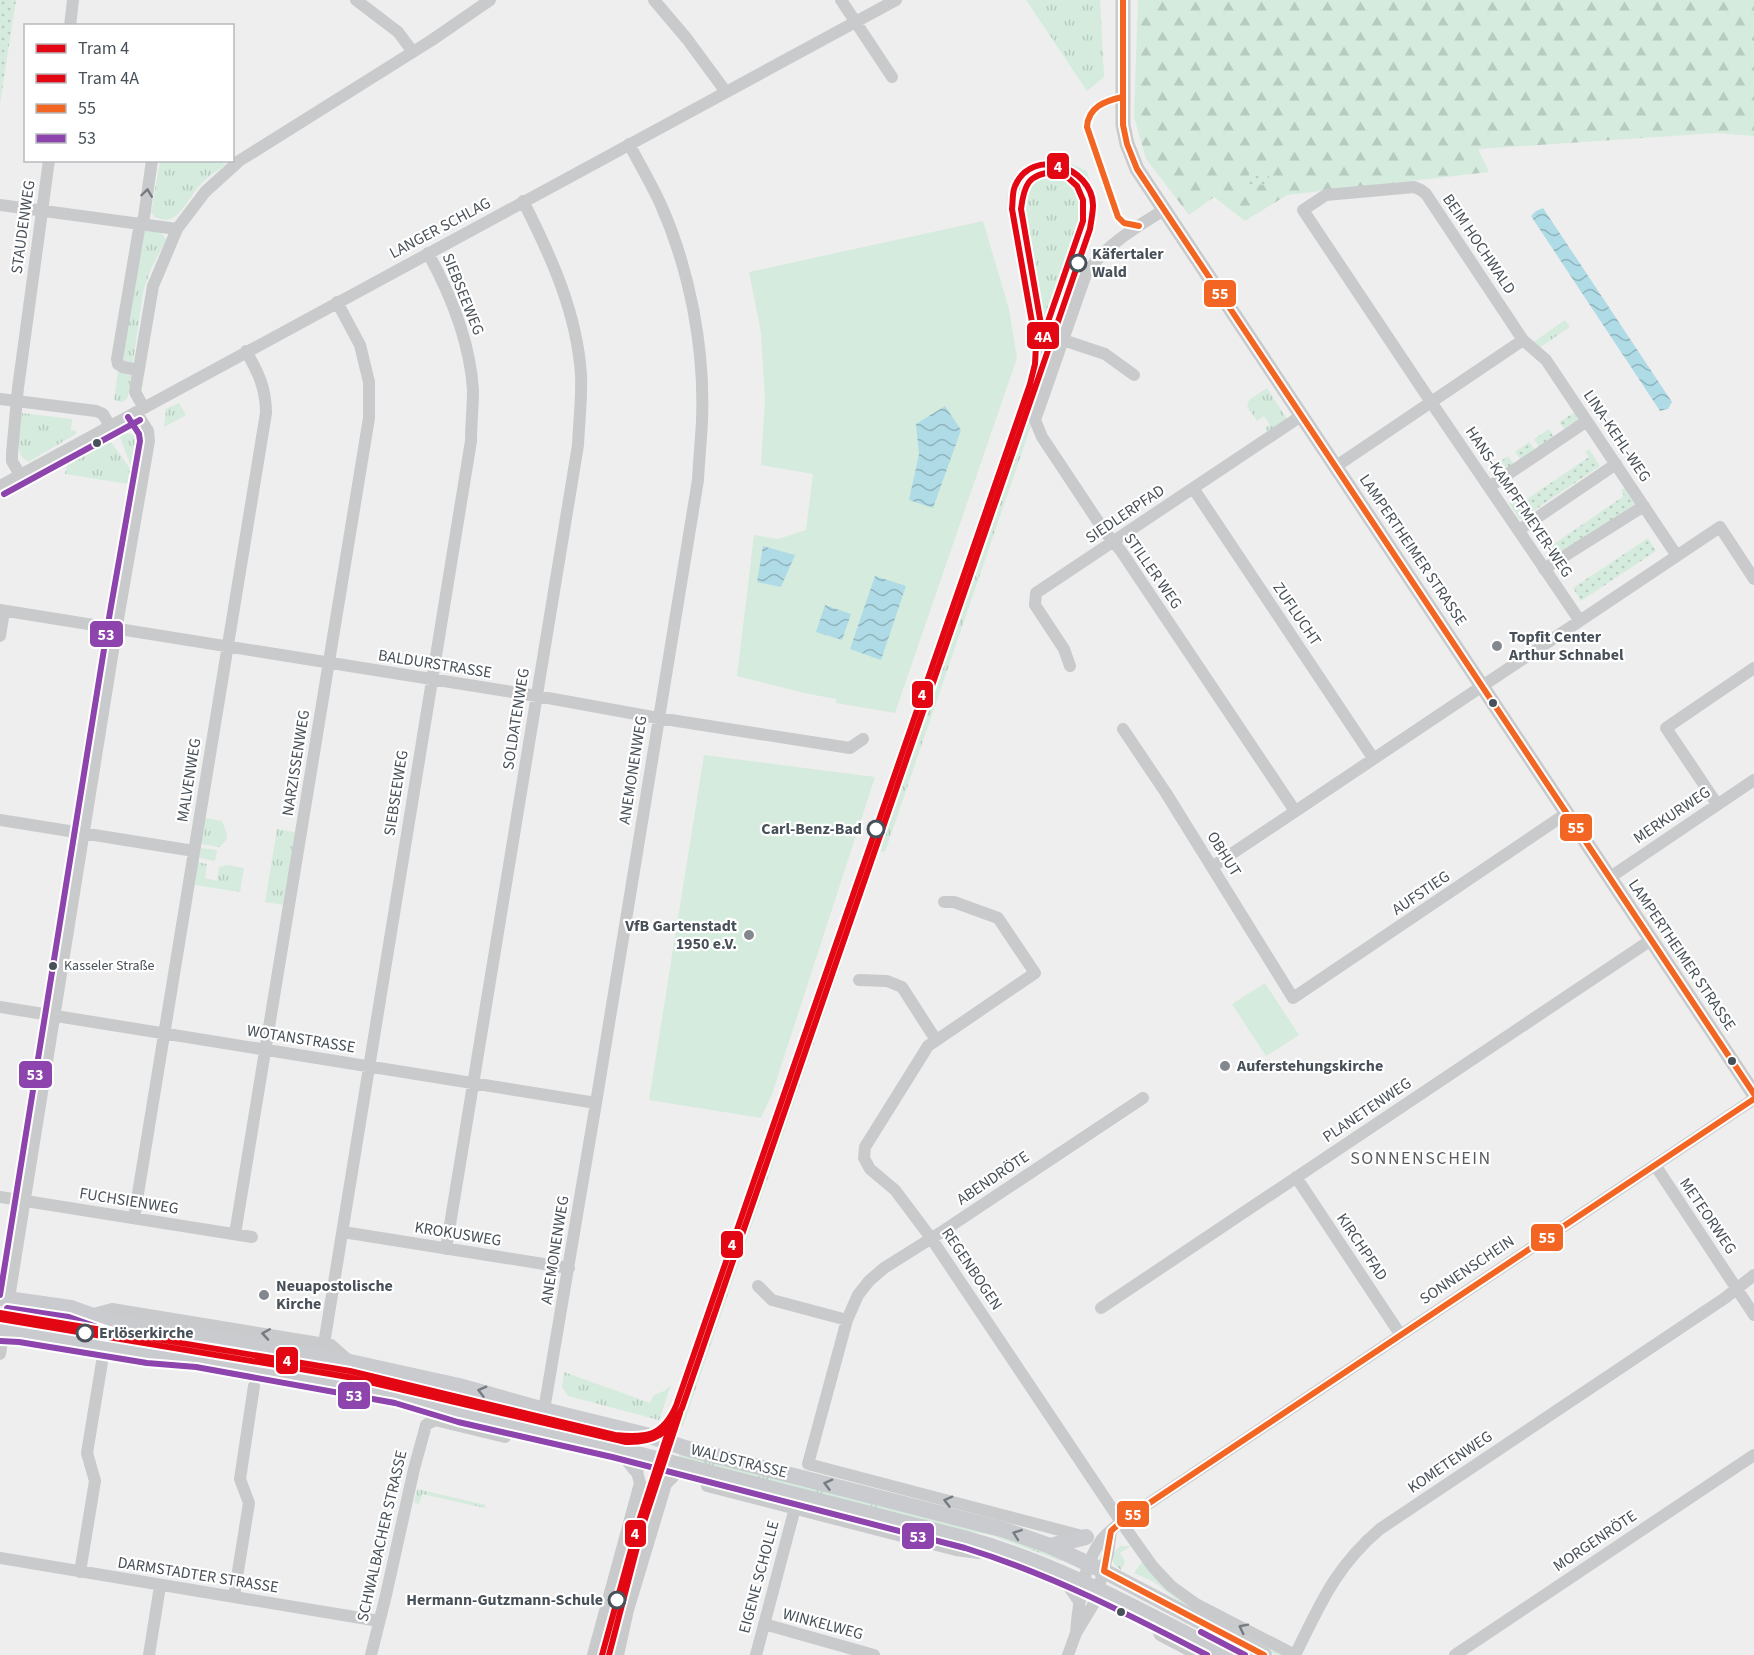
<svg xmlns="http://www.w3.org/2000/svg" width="1754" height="1655" font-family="'Source Sans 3',sans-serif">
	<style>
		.grass { fill: url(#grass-tufts) }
		.forest { fill: url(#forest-firs) }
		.park { fill: url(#park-dots) }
		.pitch { fill: #d5ebdd }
		.water { fill: url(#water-waves) }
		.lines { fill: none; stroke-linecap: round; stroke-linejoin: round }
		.minor { stroke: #c9cacc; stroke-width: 12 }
		.tertiary { stroke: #c9cacc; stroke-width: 15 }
		.secondary { stroke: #c9cbce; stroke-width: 16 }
		.tram { stroke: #c4c5c6; stroke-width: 1.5 }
		.bus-1-casing { stroke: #fff; stroke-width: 10 }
		.bus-2-casing { stroke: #fff; stroke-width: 10 }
		.bus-1 { stroke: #f26522; stroke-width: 6 }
		.bus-2 { stroke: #8e44ad; stroke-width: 6 }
		.tram-1-casing { stroke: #fff; stroke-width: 10 }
		.tram-2-casing { stroke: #fff; stroke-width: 10 }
		.tram-1 { stroke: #e30613; stroke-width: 6 }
		.tram-2 { stroke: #e30613; stroke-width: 6 }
		.oneway { stroke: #757b81 }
		.oneway2 { stroke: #757c82 }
		.stop-dot { fill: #fff; stroke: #485159; stroke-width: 3 }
		.bus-dot { fill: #485159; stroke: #fff; stroke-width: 2 }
		.poi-dot { fill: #82888d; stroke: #fff; stroke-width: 2 }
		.labels { text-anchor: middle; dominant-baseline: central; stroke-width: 4.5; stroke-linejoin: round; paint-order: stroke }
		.bus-label { font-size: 14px; fill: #485159; stroke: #fff; text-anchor: start }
		.street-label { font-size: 16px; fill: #485159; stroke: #fff }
		.stop-label { font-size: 16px; font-weight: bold; fill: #485159; stroke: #fff; text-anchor: start }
		.poi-label { font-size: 16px; font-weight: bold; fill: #485159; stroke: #fff; text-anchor: start }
		.neighbourhood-label { font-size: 18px; letter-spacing: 1.5px; fill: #5b5e61; stroke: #fff }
		.line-badge { stroke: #fff; stroke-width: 2 }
		.badge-label { font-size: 16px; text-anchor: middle; font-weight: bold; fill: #fff }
	</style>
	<defs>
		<pattern id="grass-tufts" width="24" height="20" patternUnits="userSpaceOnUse" patternTransform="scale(1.5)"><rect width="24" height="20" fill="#d5ebdd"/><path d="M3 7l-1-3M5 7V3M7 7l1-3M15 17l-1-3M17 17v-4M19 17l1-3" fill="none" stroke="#b8cbc0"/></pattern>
		<pattern id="forest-firs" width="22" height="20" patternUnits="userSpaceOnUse" patternTransform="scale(1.5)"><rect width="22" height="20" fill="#d5ebdd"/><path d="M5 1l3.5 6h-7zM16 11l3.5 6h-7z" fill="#b8cbc0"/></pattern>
		<pattern id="park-dots" width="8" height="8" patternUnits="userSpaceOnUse" patternTransform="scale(1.5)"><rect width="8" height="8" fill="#d5ebdd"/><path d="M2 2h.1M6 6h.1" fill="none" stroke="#b8cbc0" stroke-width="1.8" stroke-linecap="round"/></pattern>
		<pattern id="water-waves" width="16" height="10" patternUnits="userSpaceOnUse" patternTransform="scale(1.5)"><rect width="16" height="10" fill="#aedbe5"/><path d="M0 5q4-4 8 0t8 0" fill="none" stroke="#90b4bd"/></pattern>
	</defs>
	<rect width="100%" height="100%" fill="#efeeee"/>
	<path class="grass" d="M1026,0H1100L1104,77L1087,91Z
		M1048,158L1062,160L1087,171L1098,209L1094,227L1083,222L1081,223L1041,337L1059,344L885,852L880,851L683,1426L667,1422L1027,383C1042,319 1011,262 1007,198C1012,173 1024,164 1048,158Z
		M160,161V160L226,161L225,165C216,172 207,177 199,186C186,201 175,234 151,213Z
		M144,230H160L166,240L151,269L143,292L133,363H126L121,356Z
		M1565,320L1570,327L1539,348L1532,343Z
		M118,370L133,373L127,399L122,402L114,400Z
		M1267,388L1287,419L1268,432L1265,428L1270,425L1264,416L1257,421L1247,406L1249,400Z
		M179,403L186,415L164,427L166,409Z
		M22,413L72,419L71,430L76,431V434L28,462C11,452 20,430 22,413Z
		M127,433L137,436L132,464H130L120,437Z
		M111,442L131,470L129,484L65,474L67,465Z
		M206,818L222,821L227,834L226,841L219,847L201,844Z
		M277,829L295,832L283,905L265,902Z
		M201,848L217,850L215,861L199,858Z
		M198,862L207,864L205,878L217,881L219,867L227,865L244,868L240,892L195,885Z
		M24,1310L82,1321V1323L355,1369L479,1399L467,1410L138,1347V1343L47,1326L46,1329L20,1327L17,1326L20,1313Z
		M153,1358L402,1401L473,1423L435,1416L425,1419L407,1407L315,1387L153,1361Z
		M564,1372L650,1403L654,1395L664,1391L671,1385L659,1420L568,1396L562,1387Z
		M680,1452L992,1532L1063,1558L1061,1561L991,1535L939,1526L678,1459Z
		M645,1482L659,1486L622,1616L613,1655H598Z
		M417,1489L486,1505L485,1508L422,1494L419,1504L414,1503Z
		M1120,1546H1131L1120,1553L1125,1561L1121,1570L1114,1564L1112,1556Z
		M1142,1562L1170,1590L1288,1655H1276L1185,1606L1154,1582L1134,1573Z"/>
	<path class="forest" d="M1138,0H1754V136L1716,133L1478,149L1489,172L1287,195L1245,221L1214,197L1189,215L1146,159L1134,117Z"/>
	<path class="park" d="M0,0H16L0,104Z
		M1249,173L1269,174V185L1249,184Z
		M1575,412L1580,419L1565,430L1559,422Z
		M1549,429L1554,437L1539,447L1534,439Z
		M1529,442L1535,450L1521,460L1515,452Z
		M1589,449L1600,466L1520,520L1509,503L1514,499L1518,505L1589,457L1585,452Z
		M1508,456L1514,464L1499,474L1493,466Z
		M1624,488L1636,505L1555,559L1548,548L1624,496L1621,491Z
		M1648,538L1656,551L1581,601L1573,588Z"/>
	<path class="pitch" d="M983,221L1009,309L1017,358L895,713L836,703V699L804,693L737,676L754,535L778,539L806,530L813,474L761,465L765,399L761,333L749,272Z
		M704,755L875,777L772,1094L761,1118L649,1100Z
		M1265,983L1299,1035L1266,1056L1232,1004Z"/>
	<path class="water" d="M1543,208L1672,402L1668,409L1660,411L1531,216L1536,211Z
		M945,406L961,430L933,508L909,500L919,454L916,424Z
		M763,546L795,555L781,587L757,582Z
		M875,576L906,586L881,660L850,649Z
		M825,605L851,614L842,640L816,632Z"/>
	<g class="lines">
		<path class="minor" d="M356,0L398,32L413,52
			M654,0L687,39L726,92
			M841,0L892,77
			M70,26L73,0
			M0,205L177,229
			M1164,210C1135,228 1104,246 1086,274L1035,420L1042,437L1105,532L1121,551L1295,811
			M1063,340L1105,354L1134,375
			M138,370L123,367L118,364L117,359L139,229L144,217L152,160
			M0,399L96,411L103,414L110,426
			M144,408L135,392L153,286L177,229L205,192L239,161L432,40L490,0
			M1335,467L1523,340
			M20,475L12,461V453L18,388L49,160
			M0,486L896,0
			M1489,487L1587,421
			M1193,488L1373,758
			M1519,530L1616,464
			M1544,569L1644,506
			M0,610L537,696L658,718L850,748L863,739
			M1580,621L1431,402L1303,210L1326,195L1414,187L1421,190L1426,194L1523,340L1546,360L1677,556
			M0,636L4,611
			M1070,666L1064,649L1035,605L1036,593L1301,416
			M1123,729L1166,793L1293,998L1567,813
			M1717,804L1666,728L1754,668
			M0,820L194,851
			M1212,867L1720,527L1754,579
			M1609,878L1754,780
			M944,902H954L998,918L1035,973L928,1046L865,1147L864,1158L870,1169L895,1190L931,1238L1121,1522L1153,1567L1171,1586L1196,1604L1295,1655
			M859,980L887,981L902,987L936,1040
			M0,1007L596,1103
			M1655,1165L1754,1315
			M1296,1177L1400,1334
			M0,1197L252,1237
			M134,1218L266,413C266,388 258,372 246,351
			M343,1232L569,1268
			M235,1234L369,418V382L360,345L337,302
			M446,1249L578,445C579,422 582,398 581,375C577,313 551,256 523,201
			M758,1286L772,1300L847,1320
			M1101,1308L1651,940
			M90,1315L112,1309L331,1345L349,1361
			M324,1344L471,441C471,424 473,407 473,390C470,341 451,295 428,253
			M0,1354L119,613L149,441L148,431L136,412
			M544,1410L596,1103L698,480C699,460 701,440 702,421C705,349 690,271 661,205C652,185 640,165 629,144
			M707,1486L956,1550L979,1553L994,1547
			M635,1502L658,1509
			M1086,1537L808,1464L847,1320L858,1295L869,1281L884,1268L943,1231L1143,1098
			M0,1558L379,1621
			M80,1572L95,1481L87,1453L102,1362
			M234,1596L249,1503L240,1479L254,1386
			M1153,1618L1160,1635L1198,1655
			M764,1624L874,1655
			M1076,1633C1078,1606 1084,1564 1100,1542C1105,1534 1114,1528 1121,1522L1754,1099
			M149,1655L160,1586
			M371,1655L386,1595L414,1469L426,1425L435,1420L505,1437
			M593,1655L640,1483L636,1469
			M618,1655L628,1610L666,1484L673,1477
			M756,1655L795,1508
			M1068,1655L1076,1633L1093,1605L1098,1590L1108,1554L1111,1531
			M1295,1655C1320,1605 1335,1567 1380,1529L1725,1298L1754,1275
			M1455,1655L1754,1455"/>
		<path class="tertiary" d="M1123,0V125L1127,144L1137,169L1754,1094"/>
		<path class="secondary" d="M0,1298L71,1308L113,1323L350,1362L459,1386L544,1410L650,1436L685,1448L1005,1530L1050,1546L1104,1571L1264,1655
			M0,1332L20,1333L148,1354L197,1358L316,1378L397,1394L460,1413L614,1448L967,1539C1059,1564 1142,1612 1227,1655
			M621,1450L636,1469
			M1050,1546L1086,1537
			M1062,1573L1079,1598"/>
		<path class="tram" d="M1038,380L1043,341L1088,213C1091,193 1085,181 1069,168"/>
		<defs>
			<path id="bus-1" d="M1123,0V125L1127,144L1137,169L1754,1094
				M1122,97C1105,101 1088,107 1087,127L1118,217L1124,223L1139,226
				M1264,1655L1104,1571L1111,1531L1121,1522L1754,1099"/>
			<path id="bus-2" d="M4,494L140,420
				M0,1295L110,612L140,441L139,434L128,417
				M7,1308L69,1317L111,1332L134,1336
				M0,1341L19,1342L147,1363L196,1367L395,1403L458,1422L612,1457L965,1548C1050,1574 1128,1614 1207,1655
				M1201,1632L1245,1655"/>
		</defs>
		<use href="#bus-1" class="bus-1-casing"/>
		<use href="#bus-2" class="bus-2-casing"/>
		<use href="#bus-1" class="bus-1"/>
		<use href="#bus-2" class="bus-2"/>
		<defs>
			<path id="tram-1" d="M0,1313L350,1371L615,1435C646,1438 662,1437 676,1406L1030,384L1035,364L1036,345L1012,209C1013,202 1012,192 1015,186C1032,146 1092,167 1093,205C1093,213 1091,221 1090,229L682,1408C670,1433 654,1443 626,1442L348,1377L0,1319
				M602,1655L638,1524L674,1414
				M609,1655L642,1528L680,1413"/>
			<path id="tram-2" d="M1054,172L1066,176L1077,186L1083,200V221L1043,336L1021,209C1024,185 1028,174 1054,172Z"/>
		</defs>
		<use href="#tram-1" class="tram-1-casing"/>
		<use href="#tram-2" class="tram-2-casing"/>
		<use href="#tram-1" class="tram-1"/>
		<use href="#tram-2" class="tram-2"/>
	</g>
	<defs><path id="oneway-chevron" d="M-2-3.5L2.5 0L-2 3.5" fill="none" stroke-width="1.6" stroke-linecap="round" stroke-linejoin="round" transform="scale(1.5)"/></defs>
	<g class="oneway">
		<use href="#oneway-chevron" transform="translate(147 193) rotate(-82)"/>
		<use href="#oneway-chevron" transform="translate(266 1334) rotate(-171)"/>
		<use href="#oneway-chevron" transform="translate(948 1501) rotate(-165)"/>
		<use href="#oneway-chevron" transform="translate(1243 1628) rotate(-153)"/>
	</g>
	<g class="oneway2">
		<use href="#oneway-chevron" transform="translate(482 1391) rotate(-165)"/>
		<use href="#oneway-chevron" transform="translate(828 1484) rotate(-165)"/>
		<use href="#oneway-chevron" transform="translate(1017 1534) rotate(-160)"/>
	</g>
	<g class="stop-dot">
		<circle cx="1078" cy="263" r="8"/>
		<circle cx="876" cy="829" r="8"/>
		<circle cx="85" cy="1333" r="8"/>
		<circle cx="617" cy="1600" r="8"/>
	</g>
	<g class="bus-dot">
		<circle cx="97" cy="443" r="5"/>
		<circle cx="1493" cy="703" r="5"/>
		<circle cx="53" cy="966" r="5"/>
		<circle cx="1732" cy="1061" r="5"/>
		<circle cx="1121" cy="1612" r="5"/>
	</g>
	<g class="poi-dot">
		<circle cx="1497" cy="646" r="6"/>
		<circle cx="749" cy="935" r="6"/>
		<circle cx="1225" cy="1066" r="6"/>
		<circle cx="264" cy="1295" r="6"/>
	</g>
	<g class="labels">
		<g class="bus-label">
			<text x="64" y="966">Kasseler Straße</text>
		</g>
		<g class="street-label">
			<text transform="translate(23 227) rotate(-82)">STAUDENWEG</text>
			<text transform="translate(440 228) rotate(-28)">LANGER SCHLAG</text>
			<text transform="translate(1479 244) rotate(56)">BEIM HOCHWALD</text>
			<text transform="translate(463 294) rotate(68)">SIEBSEEWEG</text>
			<text transform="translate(1617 436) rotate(56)">LINA-KEHL-WEG</text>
			<text transform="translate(1519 502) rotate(56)">HANS-KAMPFFMEYER-WEG</text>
			<text transform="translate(1125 514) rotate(-34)">SIEDLERPFAD</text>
			<text transform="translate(1413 550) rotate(56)">LAMPERTHEIMER STRASSE</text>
			<text transform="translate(1153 571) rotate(55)">STILLER WEG</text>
			<text transform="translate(1297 614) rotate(56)">ZUFLUCHT</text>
			<text transform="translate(435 664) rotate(9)">BALDURSTRASSE</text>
			<text transform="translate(516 719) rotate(-81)">SOLDATENWEG</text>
			<text transform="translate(296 763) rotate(-81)">NARZISSENWEG</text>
			<text transform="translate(633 770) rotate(-81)">ANEMONENWEG</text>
			<text transform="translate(189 780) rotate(-81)">MALVENWEG</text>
			<text transform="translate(396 793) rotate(-81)">SIEBSEEWEG</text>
			<text transform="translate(1672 815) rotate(-34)">MERKURWEG</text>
			<text transform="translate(1224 854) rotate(58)">OBHUT</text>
			<text transform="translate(1421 893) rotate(-34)">AUFSTIEG</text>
			<text transform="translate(1682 955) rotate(56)">LAMPERTHEIMER STRASSE</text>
			<text transform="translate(301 1039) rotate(9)">WOTANSTRASSE</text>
			<text transform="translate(1367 1110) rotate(-34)">PLANETENWEG</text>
			<text transform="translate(993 1178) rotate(-34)">ABENDRÖTE</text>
			<text transform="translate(129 1201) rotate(9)">FUCHSIENWEG</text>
			<text transform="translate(1708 1216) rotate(56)">METEORWEG</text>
			<text transform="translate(458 1234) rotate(9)">KROKUSWEG</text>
			<text transform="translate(1362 1247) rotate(56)">KIRCHPFAD</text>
			<text transform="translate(555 1250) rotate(-81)">ANEMONENWEG</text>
			<text transform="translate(972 1269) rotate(56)">REGENBOGEN</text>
			<text transform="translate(1467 1270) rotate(-34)">SONNENSCHEIN</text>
			<text transform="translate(739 1461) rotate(14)">WALDSTRASSE</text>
			<text transform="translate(1450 1462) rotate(-34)">KOMETENWEG</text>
			<text transform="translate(382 1536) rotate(-77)">SCHWALBACHER STRASSE</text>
			<text transform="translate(1595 1541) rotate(-34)">MORGENRÖTE</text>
			<text transform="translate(198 1575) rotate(9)">DARMSTADTER STRASSE</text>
			<text transform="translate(759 1577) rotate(-75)">EIGENE SCHOLLE</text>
			<text transform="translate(823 1624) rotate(15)">WINKELWEG</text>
		</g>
		<g class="stop-label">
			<text x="1092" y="254">Käfertaler<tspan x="1092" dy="18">Wald</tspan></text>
			<text x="862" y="829" text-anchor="end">Carl-Benz-Bad</text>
			<text x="99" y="1333">Erlöserkirche</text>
			<text x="603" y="1600" text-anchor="end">Hermann-Gutzmann-Schule</text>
		</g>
		<g class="poi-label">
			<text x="1509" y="637">Topfit Center<tspan x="1509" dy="18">Arthur Schnabel</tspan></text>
			<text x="737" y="926" text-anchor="end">VfB Gartenstadt<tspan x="737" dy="18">1950 e.V.</tspan></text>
			<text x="1237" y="1066">Auferstehungskirche</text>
			<text x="276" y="1286">Neuapostolische<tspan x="276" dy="18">Kirche</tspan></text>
		</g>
		<g class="neighbourhood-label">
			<text x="1421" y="1158">SONNENSCHEIN</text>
		</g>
	</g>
	<g class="line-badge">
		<rect x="1046" y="152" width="24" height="28" rx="6" fill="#e30613"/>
		<rect x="1203" y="279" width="34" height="29" rx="6" fill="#f26522"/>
		<rect x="1026" y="321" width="34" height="29" rx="6" fill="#e30613"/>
		<rect x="89" y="620" width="35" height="28" rx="6" fill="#8e44ad"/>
		<rect x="911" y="680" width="23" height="29" rx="6" fill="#e30613"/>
		<rect x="1559" y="813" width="34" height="29" rx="6" fill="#f26522"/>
		<rect x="18" y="1060" width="35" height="29" rx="6" fill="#8e44ad"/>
		<rect x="1530" y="1223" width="34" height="29" rx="6" fill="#f26522"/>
		<rect x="720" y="1230" width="24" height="29" rx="6" fill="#e30613"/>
		<rect x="275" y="1346" width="24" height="29" rx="6" fill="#e30613"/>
		<rect x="337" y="1381" width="34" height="29" rx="6" fill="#8e44ad"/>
		<rect x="1116" y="1500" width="34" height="28" rx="6" fill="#f26522"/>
		<rect x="624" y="1519" width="23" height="29" rx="6" fill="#e30613"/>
		<rect x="901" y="1522" width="34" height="28" rx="6" fill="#8e44ad"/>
	</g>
	<g class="badge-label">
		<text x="1058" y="172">4</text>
		<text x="1220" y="299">55</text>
		<text x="1043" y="342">4A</text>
		<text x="106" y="640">53</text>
		<text x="922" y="700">4</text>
		<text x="1576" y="833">55</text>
		<text x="35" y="1080">53</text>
		<text x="1547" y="1243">55</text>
		<text x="732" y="1250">4</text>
		<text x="287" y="1366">4</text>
		<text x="354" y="1401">53</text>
		<text x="1133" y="1520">55</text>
		<text x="635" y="1539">4</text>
		<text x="918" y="1542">53</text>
	</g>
	<rect x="24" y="24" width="210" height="138" fill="#ffffff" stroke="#b6b9bd" stroke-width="1.5"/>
	<rect x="36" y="44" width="30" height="9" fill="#e30613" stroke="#b6b9bd" stroke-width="1.5"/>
	<text x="78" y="54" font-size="18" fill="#485159">Tram 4</text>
	<rect x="36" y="74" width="30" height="9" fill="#e30613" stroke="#b6b9bd" stroke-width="1.5"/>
	<text x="78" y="84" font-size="18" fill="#485159">Tram 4A</text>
	<rect x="36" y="104" width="30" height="9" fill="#f26522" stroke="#b6b9bd" stroke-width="1.5"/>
	<text x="78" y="114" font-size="18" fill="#485159">55</text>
	<rect x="36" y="134" width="30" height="9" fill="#8e44ad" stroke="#b6b9bd" stroke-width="1.5"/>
	<text x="78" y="144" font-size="18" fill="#485159">53</text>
</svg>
